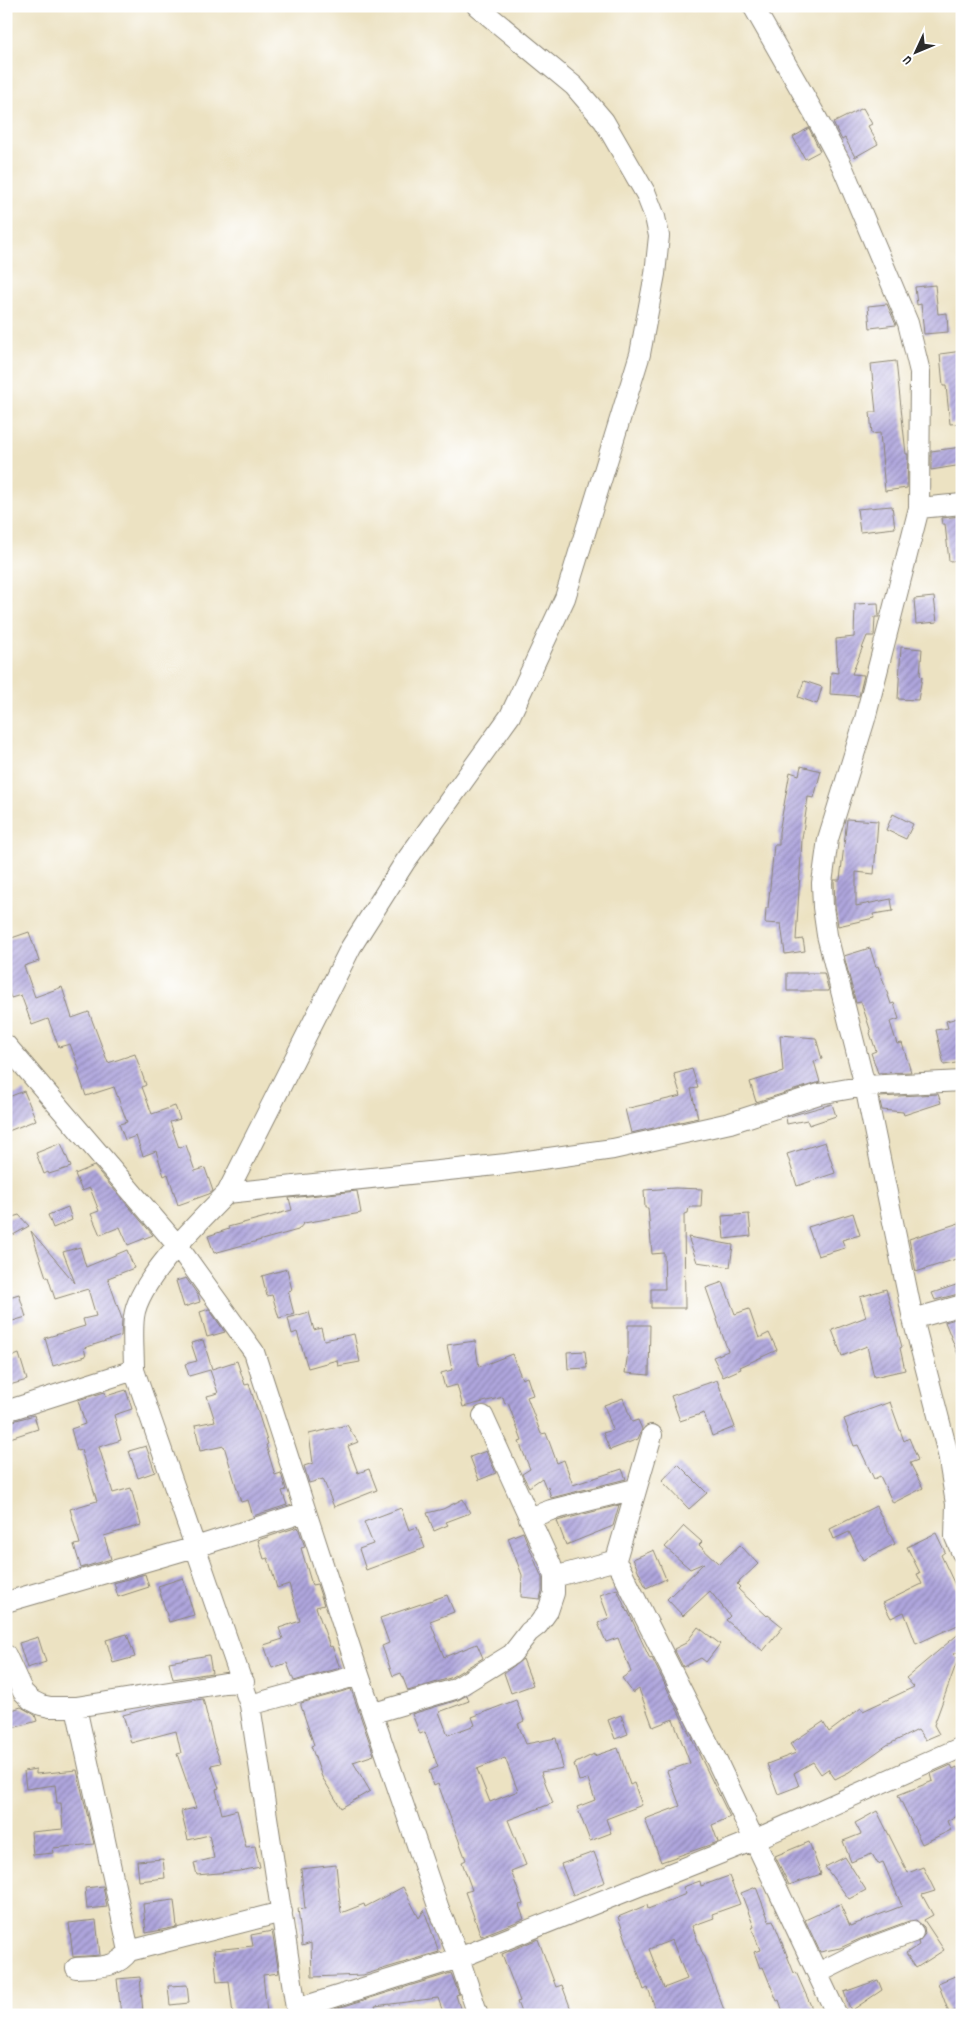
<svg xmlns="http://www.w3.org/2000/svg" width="968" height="2021" font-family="Dekko,sans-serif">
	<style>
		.building { fill: url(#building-hatch); fill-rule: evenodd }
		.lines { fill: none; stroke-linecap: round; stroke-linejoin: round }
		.minor-casing { stroke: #8c8676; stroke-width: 22 }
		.minor { stroke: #fff; stroke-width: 20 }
	</style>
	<defs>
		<pattern id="building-hatch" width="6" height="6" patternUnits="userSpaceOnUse" patternTransform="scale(1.25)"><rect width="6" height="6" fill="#afa6dd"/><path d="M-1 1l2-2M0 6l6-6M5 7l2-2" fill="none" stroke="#8f87b3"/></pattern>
	</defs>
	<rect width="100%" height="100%" fill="#fff"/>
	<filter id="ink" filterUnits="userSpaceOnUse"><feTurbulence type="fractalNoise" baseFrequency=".02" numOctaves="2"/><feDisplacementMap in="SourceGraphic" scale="10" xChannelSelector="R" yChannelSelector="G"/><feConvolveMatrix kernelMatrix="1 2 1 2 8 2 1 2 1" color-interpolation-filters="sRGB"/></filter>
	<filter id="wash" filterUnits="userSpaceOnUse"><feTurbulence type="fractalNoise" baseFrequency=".0096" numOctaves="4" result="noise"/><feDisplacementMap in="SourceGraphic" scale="20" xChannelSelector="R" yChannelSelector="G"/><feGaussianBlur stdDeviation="1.12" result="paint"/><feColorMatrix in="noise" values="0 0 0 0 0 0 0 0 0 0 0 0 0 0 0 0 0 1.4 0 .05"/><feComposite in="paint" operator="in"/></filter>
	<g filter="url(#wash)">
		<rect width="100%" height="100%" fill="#ece2c2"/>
		<g id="blocks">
			<path class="building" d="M863,108L872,124L868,126L878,144L855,157L845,138L842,140L833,123Z
				M809,128L820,151L805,159L793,137Z
				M935,285L938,314L947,313L948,332L924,334L921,304L917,305L915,287Z
				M887,304L896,325L870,328L868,306Z
				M962,351V423L950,424L946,386H943L940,354Z
				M896,361L906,454H908L907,488L885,491L880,433L872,434L870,412H876L871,364Z
				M962,447V465L931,470V451Z
				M892,506L895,528L860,532L857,509Z
				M962,516V560L949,561L945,524H942L941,518Z
				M934,597L937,622L916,624L914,599Z
				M878,603L879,617H875L874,636H867L852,674L864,675L859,696L830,694L831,672L838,673L836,639L854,637L855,604Z
				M901,647L922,649L920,675L922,677L918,700L898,699Z
				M804,681L822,687L817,704L798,697Z
				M801,766L821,771L814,798L808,797L802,839L796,940L803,939L805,951L785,954L781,924L765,923L766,908H768L774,845H779V832L790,772L799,775Z
				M893,814L913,824L906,839L886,830Z
				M847,819L878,821L874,874L856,872V906L891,899L893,911L873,914L874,918L838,926L835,906L834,880H840Z
				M29,932L39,961L24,966L35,997L62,987L72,1018L89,1012L108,1063L135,1054L146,1085L142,1087L152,1114L175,1106L180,1119L170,1122L179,1148L186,1145L195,1171L205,1168L213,1191L209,1194L178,1205L168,1174L164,1176L156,1151L143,1156L136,1136L125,1140L119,1124L127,1122L114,1087L86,1096L78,1072L80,1071L70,1044L59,1047L48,1019L32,1025L21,995L11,998L6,983V940Z
				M870,948L876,967L878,966L891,1004L894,1003L899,1019L890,1022L897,1044L902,1043L911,1072L878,1073L871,1053L876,1051L870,1033L871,1032L861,1002L856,1003L844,956Z
				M787,973H824L829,991H787Z
				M962,1017V1062L944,1065L936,1030L948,1028L946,1021Z
				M780,1035L816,1038L822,1059L814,1061L820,1082L756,1102L750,1082L783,1072Z
				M692,1069L698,1088L691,1089L698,1118L631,1133L625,1109L681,1096L674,1074Z
				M24,1091L36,1120L6,1132V1098Z
				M938,1094L941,1103L904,1115L903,1112L882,1110L879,1097Z
				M832,1104L836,1116L809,1125L807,1120L787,1124L786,1117Z
				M825,1142L835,1173L797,1186L787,1154Z
				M61,1143L71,1167L49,1174L48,1172L44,1174L36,1153Z
				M94,1166L153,1235L128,1245L120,1227L100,1235L91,1214L99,1211L90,1188L82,1191L75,1174Z
				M675,1188L702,1189L701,1207H689L688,1213L684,1214L685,1308H651V1289H665L664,1253L652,1254L648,1208H645L644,1190Z
				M357,1191L361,1213L304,1223L298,1230L214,1253L208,1236L229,1229L228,1227L292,1210L289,1198Z
				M68,1207L72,1220L53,1228L48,1215Z
				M853,1213L860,1235L842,1240L845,1248L818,1256L808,1227Z
				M749,1214L751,1236L724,1239L722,1216Z
				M19,1215L29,1226L13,1235L6,1223V1219Z
				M959,1223L962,1233V1257L916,1272L909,1239Z
				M31,1231L75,1283L63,1252L80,1247L86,1267L127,1250L134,1268L108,1278L122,1319L121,1336L84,1348L86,1356L53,1366L45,1338L85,1326L83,1319L96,1316L88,1289L55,1299L48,1277H46Z
				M688,1237L733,1245L730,1267L697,1262Z
				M287,1269L292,1290L288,1291L294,1314L279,1318L272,1295L267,1296L262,1276Z
				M186,1278L198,1295L200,1302L184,1307L176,1281Z
				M723,1282L735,1314L749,1309L759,1338L769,1333L777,1350L740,1367L741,1369L723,1377L713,1357L728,1351L706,1288Z
				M962,1283V1293L935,1300L932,1293Z
				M886,1289L902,1347L900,1348L905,1370L874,1377L867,1346L842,1356L832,1330L866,1317L860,1297Z
				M19,1294L26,1317L6,1323V1298Z
				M209,1309L225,1332L207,1337L200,1312Z
				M309,1312L314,1330L321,1328L324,1340L354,1334L360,1362L338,1366L337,1360L308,1368L297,1332L292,1334L288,1318Z
				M962,1317V1362H961L945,1322Z
				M628,1325H650L649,1375L625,1373L628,1352Z
				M203,1340L212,1369L237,1361L245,1385L249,1384L268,1444L266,1445L275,1475L281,1473L286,1490L282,1491L287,1505L253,1516L248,1500L241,1502L224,1446L200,1451L195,1425L215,1421L207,1396L218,1393L210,1370L189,1376L185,1364L197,1361L191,1343Z
				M475,1341L479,1367L512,1354L522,1379L527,1377L533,1395L527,1397L541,1434L546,1433L557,1463L564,1460L573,1485L622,1469L626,1479L551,1498L548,1487L546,1488L542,1478L529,1487L522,1474L530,1469L519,1442L522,1441L508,1403L505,1404L503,1397L463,1407L457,1385L445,1388L441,1373L452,1370L447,1345Z
				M585,1351L587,1368L568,1369L567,1352Z
				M19,1354L27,1380L6,1386V1359Z
				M717,1380L735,1427L712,1436L704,1413L680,1421L671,1396Z
				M126,1390L132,1409L114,1415L121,1440L99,1447L113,1493L131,1488L141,1525L104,1536L111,1559L81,1568L74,1545L80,1544L70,1509L97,1501L81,1450L77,1451L71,1429L85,1424L78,1400L105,1392L106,1396Z
				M623,1398L632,1422L638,1420L642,1429L638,1439L610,1450L603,1433L613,1430L604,1405Z
				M890,1402L904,1441L909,1438L918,1460L910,1463L923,1488L893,1503L880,1476L874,1479L858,1445L854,1446L844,1419Z
				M34,1415L38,1429L10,1438L6,1423Z
				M347,1425L358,1442L348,1446L358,1473L369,1469L377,1490L334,1507L323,1479L309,1483L304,1466L313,1463L309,1434Z
				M146,1446L155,1472L138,1478L129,1451Z
				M486,1451L496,1473L479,1480L470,1457Z
				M678,1464L707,1493L689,1509L662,1481Z
				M463,1499L470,1513L446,1522L448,1525L434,1531L427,1513L443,1509Z
				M619,1505L613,1526L566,1545L557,1521Z
				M876,1506L895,1544L863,1560L849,1532L834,1539L830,1529Z
				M401,1508L409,1530L417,1527L425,1548L366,1570L359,1549L373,1544L364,1522Z
				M684,1526L702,1542L699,1545L719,1564L740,1545L758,1564L737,1584L740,1587L738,1589L767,1616L768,1615L783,1627L763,1651L726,1620L730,1616L710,1591L683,1616L667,1599L704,1563L690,1569L665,1547Z
				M298,1527L305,1547L301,1548L312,1585L317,1584L324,1605L316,1607L330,1647L332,1646L340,1668L294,1681L287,1663L272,1668L264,1645L283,1639L279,1628L300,1621L289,1584L277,1588L268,1558L264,1559L258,1540Z
				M523,1532L542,1578V1591L540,1599L521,1597L522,1575L508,1538Z
				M936,1533L945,1552L941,1555L962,1600V1623L916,1644L904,1612L891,1618L883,1603L922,1584L917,1574L920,1573L907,1547Z
				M654,1550L666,1579L646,1588L633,1559Z
				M145,1574L149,1587L118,1597L114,1583Z
				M183,1578L194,1615L169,1622L158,1586Z
				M617,1589L627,1612L628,1611L650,1659L652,1658L730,1817L712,1825L718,1842L661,1862L645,1819L680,1806L667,1771L690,1763L673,1719L653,1727L639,1689L633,1693L622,1678L631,1672L618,1638L606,1642L598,1623L609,1619L600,1595Z
				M447,1595L454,1612L430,1621L444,1657L477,1644L483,1658L450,1678L408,1691L401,1673L393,1676L382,1646L389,1643L380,1618Z
				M698,1627L720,1644L706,1662L701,1658L683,1667L674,1649L686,1643Z
				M962,1631V1650L953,1654L958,1659L934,1725L939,1734L925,1740L918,1730L887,1745L849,1772L835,1779L828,1769L821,1774L813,1762L794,1773L799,1786L778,1794L767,1764L796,1753L790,1744L823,1722L829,1732L861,1708L863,1711L914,1687L906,1678Z
				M127,1634L135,1657L113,1663L106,1640Z
				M38,1637L46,1662L27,1668L19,1643Z
				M209,1655L212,1673L173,1679L169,1662Z
				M523,1659L533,1685L511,1693L504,1673Z
				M351,1689L374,1755L353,1762L370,1791L341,1808L322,1777L311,1746L314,1745L301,1706V1703Z
				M467,1695L469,1701L439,1712L448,1735L475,1725L472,1717L516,1700L524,1721L518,1724L526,1744L556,1738L563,1768L541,1772L553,1803L508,1820L526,1865L511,1871L523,1904L519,1905L524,1919L481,1936L465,1892L472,1890L462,1862L466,1860L438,1784L434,1786L429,1771L438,1767L425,1732L420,1734L412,1714L458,1700ZM505,1758L518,1791L490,1802L477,1769Z
				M203,1699L214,1744L221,1763L211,1765L219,1788L216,1789L222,1814L237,1810L246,1847L255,1846L260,1867L240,1871L197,1875L194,1863L214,1858L209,1835L188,1840L181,1811L196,1808L177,1754L181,1753L176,1731L131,1743L123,1715L157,1706Z
				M21,1707L35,1715L37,1721L6,1730V1712Z
				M621,1715L628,1734L615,1739L608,1720Z
				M618,1748L630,1785L634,1783L642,1805L606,1819L611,1833L590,1841L577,1807L595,1800L588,1779L579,1781L574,1764L594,1754V1756Z
				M951,1765L953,1769L957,1767L962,1775V1813L947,1821L951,1830L922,1844L898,1795L933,1781L931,1774Z
				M36,1769V1774L77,1770L94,1844L53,1848L54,1853L33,1855L31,1832L63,1829L61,1803H57L55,1785L26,1789L24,1771Z
				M877,1811L908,1873L923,1867L935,1891L922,1895L933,1915L924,1920L944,1950L916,1968L906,1953L919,1945L918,1942L925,1934L924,1927L916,1920L909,1921L860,1939L840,1948L820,1952L805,1920L840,1904L850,1926L902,1906L883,1862L878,1864L872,1854L851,1862L843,1841L861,1834L855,1823Z
				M809,1842L821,1874L789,1885L775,1856Z
				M594,1852L605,1882L573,1895L561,1864Z
				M845,1857L866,1890L849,1899L825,1867Z
				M163,1859L165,1878L139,1881L137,1861Z
				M336,1865L341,1913L364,1904L365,1907L403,1887L419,1918L424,1910L439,1952L363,1975L312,1977L311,1943L302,1946L298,1908L305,1909L301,1869Z
				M729,1876L740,1904L712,1914L714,1918L692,1926L726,2015H659L657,2009L656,2010L648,1988L644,1990L618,1917L647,1905L648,1909L686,1894L683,1887L700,1881L701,1886ZM672,1940L687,1979L664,1988L649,1949Z
				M103,1886L107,1907L87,1909L85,1888Z
				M756,1887L769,1921L773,1920L794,1973L796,1972L815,2015H784L779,2000L777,2001L763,1967L760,1968L754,1952L760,1950L752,1928L754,1927L741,1893Z
				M174,1900L177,1927L146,1933L143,1904Z
				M96,1920L100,1955L73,1957L69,1923Z
				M272,1931L279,1973L263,1975L267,2013L233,2015L229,1981L217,1982L214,1950L253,1946L251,1935Z
				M538,1939L556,1987L562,1985L573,2015H522L517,2002L520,2001L502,1954Z
				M451,1973L459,1994L456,1995L462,2015H444L438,1998L375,2006L378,2015H323L325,2012Z
				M955,1976L962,1994V2008L949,2013L938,1983Z
				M140,1977L143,2013L121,2015L117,1979Z
				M878,1980L882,1990L851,2011L844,1992Z
				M187,1985L189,2003L170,2005L168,1986Z"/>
		</g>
	</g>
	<g filter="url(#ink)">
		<use href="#blocks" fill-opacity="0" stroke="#8c8676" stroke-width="1"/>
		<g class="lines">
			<defs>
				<path id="minor" d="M753,6L814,113L842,166L908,323L920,372L919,508L865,719L828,839L822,883L823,907L827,935L865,1086L913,1319L948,1454L956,1504L955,1537L962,1553
					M919,508L962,504
					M6,1045L177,1245L254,1352L359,1675L439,1909L459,1958L478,2015
					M227,1193L351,947L405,862L510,716L565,598L640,354L655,274L659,236L655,217L646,194L604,121L574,86L477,6
					M913,1319L962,1305
					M6,1411L134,1370
					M529,1518L551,1510L635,1489
					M615,1563L652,1435
					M554,1577L609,1562L615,1563L620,1568L715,1757L837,2015
					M6,1602L202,1545L305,1512
					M6,1655L23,1692L31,1700L41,1705L50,1707H76L225,1683L244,1682
					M250,1705L359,1675
					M76,1707L129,1951L282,1912
					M374,1713L455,1689L512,1654L529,1632L538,1625L548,1611L554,1593V1577L551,1565L483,1416
					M76,1968C96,1966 116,1970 129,1951
					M818,1973L864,1950L913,1932
					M296,2009L459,1958L754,1840L962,1747
					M297,2015L250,1705L134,1370C134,1353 132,1334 134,1317C138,1280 201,1220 227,1193L506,1164L613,1149L730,1123L819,1094L865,1086L962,1081"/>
			</defs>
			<use href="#minor" class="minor-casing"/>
			<use href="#minor" class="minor"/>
		</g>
	</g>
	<rect width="968" height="2021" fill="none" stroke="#fff" stroke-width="25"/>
	<g transform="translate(916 52) rotate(226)" stroke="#ffffff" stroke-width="4" paint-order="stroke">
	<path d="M0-4L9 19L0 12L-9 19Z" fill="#2b2b2b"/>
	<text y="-8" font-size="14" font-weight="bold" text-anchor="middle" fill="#2b2b2b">U</text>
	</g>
</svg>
